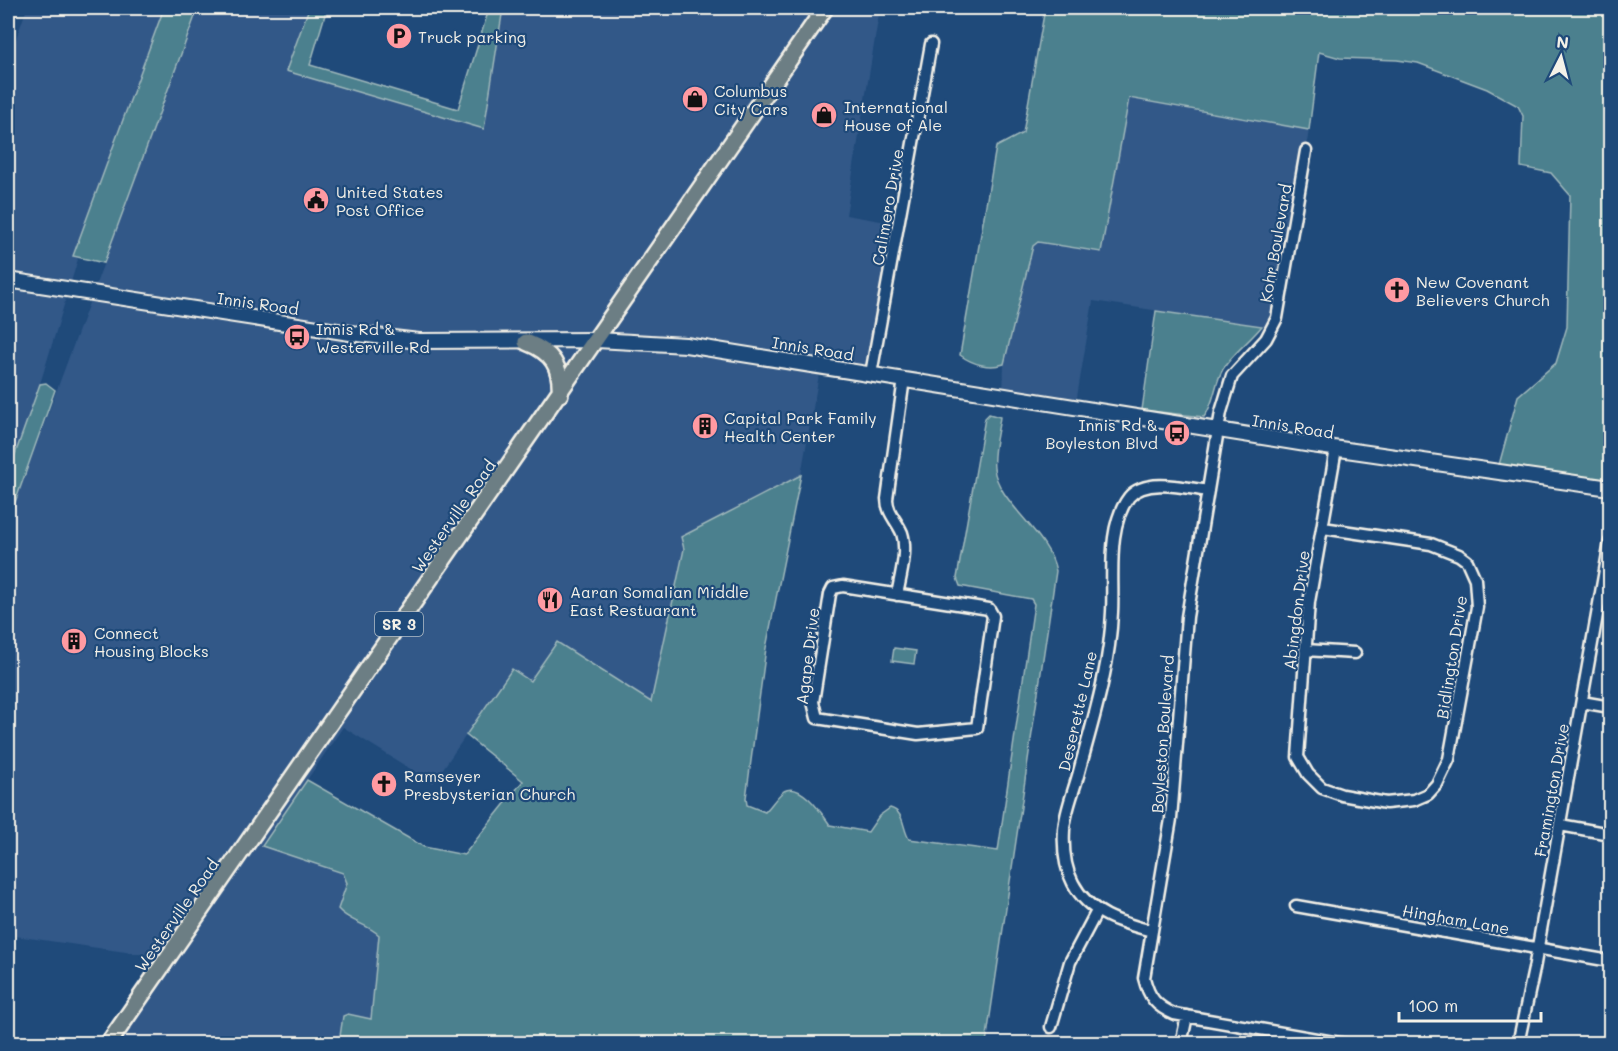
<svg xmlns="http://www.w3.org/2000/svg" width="1618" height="1051" font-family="Mali,sans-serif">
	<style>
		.built { fill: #315888 }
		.green { fill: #4b808e; stroke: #a0b8bb; stroke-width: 1.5 }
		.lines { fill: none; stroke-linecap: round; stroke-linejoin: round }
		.minor-casing { stroke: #f4f1e8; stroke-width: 15 }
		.secondary-casing { stroke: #f4f1e8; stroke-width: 18 }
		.primary-casing { stroke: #f4f1e8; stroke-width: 20 }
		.minor { stroke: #1f4a7a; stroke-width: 10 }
		.secondary { stroke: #1f4a7a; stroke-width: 14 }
		.primary { stroke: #6c7e84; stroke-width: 15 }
		.labels { text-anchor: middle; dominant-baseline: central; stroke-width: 4.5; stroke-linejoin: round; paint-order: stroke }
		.shield { fill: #1f4a7a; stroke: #b4bfc7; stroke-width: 1.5 }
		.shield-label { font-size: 15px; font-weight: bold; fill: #f4f1e8 }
		.poi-label { font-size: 16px; fill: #f4f1e8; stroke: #1f4a7a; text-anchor: start }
		.street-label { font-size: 16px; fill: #f4f1e8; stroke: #1f4a7a }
	</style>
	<rect width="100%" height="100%" fill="#1f4a7a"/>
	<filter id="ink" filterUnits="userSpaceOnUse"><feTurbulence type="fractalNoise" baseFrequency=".0167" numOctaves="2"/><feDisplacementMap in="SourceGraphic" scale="12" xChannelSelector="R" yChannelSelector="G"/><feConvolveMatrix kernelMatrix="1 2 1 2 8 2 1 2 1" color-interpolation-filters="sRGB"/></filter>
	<g filter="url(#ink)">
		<path class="built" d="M27,8H164L73,256L78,259L40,384L8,474V61Z
			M198,8H309L286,70L484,129L503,8H880L846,215L892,223L866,376L820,369L801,475L681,537L684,549L651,703L530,681L512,669L433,783L343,727L262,846L343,873L347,883L346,918L370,927L379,935L371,1019L348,1014L343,1016L339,1043H109L167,958L8,935V522Z
			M1129,98L1309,130L1280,309L1273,328L1093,301L1075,409L1003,397L1004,364L1033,246L1038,242L1101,252Z"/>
		<path class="green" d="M164,8H198L104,263L73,256Z
			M309,8H327L310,65L458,109L489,9L486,8H503L484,129L286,71Z
			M1009,8H1610V482L1499,465L1518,396L1556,363L1567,327L1570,195L1551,173L1521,167L1523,116L1518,106L1487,89L1418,63L1397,60L1340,58L1319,52L1309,130L1129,98L1101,252L1038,242L1033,246L1004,364C989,369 972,364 960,355L996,147L1023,133L1044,14Z
			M1156,311L1262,326C1250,341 1233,353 1223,369C1214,384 1215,403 1204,417L1142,410Z
			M46,383L55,390L8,522V474L40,384Z
			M989,414L1000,417C998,433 992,452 994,468C997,502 1049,533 1056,571L986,1043H339L343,1016L348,1014L371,1019L379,935C366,923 349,922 338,909L347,883L343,873L262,846L307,780L424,847L464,855L523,781L466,735L512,669L530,681L557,642L651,702L684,549L681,537L801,475L766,648L746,798L747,805L765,812C771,806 777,796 784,791C801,781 823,815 830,825L868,832L879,816L890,808C905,812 902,828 909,839L998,851L1034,604L1031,599L960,586L957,578L985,418Z
			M894,648L916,651L914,664L892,661Z"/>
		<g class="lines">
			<defs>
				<path id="minor" d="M1306,151L1277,318L1266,339L1232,376L1221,412L1187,617L1171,819L1144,978C1149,998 1156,1006 1174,1014L1345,1044
					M871,374L931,44
					M1323,528L1431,544L1459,555L1467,561L1475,579L1477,607L1449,759L1437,784L1428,794L1414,800L1386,803L1342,795L1322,788L1308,774L1298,757L1309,602L1336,449
					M843,586L989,609L993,616L977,728L918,734L817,718L813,702L830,594L833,588Z
					M897,595C900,578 908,551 902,533C897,521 887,513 887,499L904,379
					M1305,650L1355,653
					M1582,702L1610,707
					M1560,825L1610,834
					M1296,906L1610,961
					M1152,931C1121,923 1089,914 1073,883C1065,868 1063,847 1064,830C1065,811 1074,791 1079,772C1093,720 1110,667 1112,612C1114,577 1106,527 1129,497C1146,477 1186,488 1208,491
					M1051,1027L1070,962L1097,911
					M1181,1044L1187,1016
					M1518,1044L1534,969L1610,542"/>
				<path id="secondary" d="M8,280L350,333L419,341L597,340L686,345L1312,445L1610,488"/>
				<path id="primary" d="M526,342C552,352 562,367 560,394
					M108,1044L825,8"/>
			</defs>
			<use href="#minor" class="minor-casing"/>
			<use href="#secondary" class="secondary-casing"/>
			<use href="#primary" class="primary-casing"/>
			<use href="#minor" class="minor"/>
			<use href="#secondary" class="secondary"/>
			<use href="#primary" class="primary"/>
		</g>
	</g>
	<defs>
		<symbol id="parking-disc" viewBox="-11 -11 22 22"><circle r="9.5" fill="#ff9aa2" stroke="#1f4a7a"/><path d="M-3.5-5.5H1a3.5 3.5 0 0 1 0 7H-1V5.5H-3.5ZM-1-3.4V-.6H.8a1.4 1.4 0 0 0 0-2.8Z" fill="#111"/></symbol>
		<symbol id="shop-disc" viewBox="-11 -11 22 22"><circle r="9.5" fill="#ff9aa2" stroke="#1f4a7a"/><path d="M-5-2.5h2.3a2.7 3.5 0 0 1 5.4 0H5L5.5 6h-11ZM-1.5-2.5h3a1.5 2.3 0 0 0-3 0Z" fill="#111"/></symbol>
		<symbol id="civic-disc" viewBox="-11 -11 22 22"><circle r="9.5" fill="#ff9aa2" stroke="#1f4a7a"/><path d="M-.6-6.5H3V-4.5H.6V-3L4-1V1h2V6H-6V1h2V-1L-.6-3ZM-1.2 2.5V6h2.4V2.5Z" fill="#111"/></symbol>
		<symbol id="church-disc" viewBox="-11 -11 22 22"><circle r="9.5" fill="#ff9aa2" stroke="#1f4a7a"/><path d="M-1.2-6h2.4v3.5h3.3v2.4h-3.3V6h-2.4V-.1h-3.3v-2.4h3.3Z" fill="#111"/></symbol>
		<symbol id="bus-disc" viewBox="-11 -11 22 22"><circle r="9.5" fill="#ff9aa2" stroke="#1f4a7a"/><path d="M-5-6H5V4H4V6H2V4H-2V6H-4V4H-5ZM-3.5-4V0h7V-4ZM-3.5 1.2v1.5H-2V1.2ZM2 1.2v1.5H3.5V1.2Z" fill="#111"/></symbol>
		<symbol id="building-disc" viewBox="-11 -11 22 22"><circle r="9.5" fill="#ff9aa2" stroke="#1f4a7a"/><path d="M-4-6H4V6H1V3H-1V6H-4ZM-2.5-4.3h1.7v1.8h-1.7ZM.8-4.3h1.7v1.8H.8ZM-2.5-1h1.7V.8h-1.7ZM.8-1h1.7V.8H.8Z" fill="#111"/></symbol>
		<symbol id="restaurant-disc" viewBox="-11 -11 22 22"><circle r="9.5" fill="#ff9aa2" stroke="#1f4a7a"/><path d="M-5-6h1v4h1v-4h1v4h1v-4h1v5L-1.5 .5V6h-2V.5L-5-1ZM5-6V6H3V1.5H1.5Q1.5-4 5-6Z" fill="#111"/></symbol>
	</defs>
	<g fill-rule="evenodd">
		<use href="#parking-disc" x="384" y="21" width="30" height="30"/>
		<use href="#shop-disc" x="680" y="84" width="30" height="30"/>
		<use href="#shop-disc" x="809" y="100" width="30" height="30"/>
		<use href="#civic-disc" x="301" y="185" width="30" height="30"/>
		<use href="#church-disc" x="1382" y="275" width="30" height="30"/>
		<use href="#bus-disc" x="282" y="322" width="30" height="30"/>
		<use href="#building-disc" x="690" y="411" width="30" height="30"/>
		<use href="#bus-disc" x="1162" y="418" width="30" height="30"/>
		<use href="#restaurant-disc" x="535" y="585" width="30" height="30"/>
		<use href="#building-disc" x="59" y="626" width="30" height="30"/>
		<use href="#church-disc" x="369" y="769" width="30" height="30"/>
	</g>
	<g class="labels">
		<rect class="shield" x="375" y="612" width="48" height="24" rx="4.5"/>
		<g class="shield-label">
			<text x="399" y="624">SR 3</text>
		</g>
		<g class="poi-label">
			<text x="418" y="36">Truck parking</text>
			<text x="714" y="90">Columbus<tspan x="714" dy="18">City Cars</tspan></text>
			<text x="844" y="106">International<tspan x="844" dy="18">House of Ale</tspan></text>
			<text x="336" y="191">United States<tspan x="336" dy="18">Post Office</tspan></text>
			<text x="1416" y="281">New Covenant<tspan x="1416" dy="18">Believers Church</tspan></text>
			<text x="316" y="328">Innis Rd &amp;<tspan x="316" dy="18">Westerville Rd</tspan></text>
			<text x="724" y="417">Capital Park Family<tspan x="724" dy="18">Health Center</tspan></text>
			<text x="1158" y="424" text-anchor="end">Innis Rd &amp;<tspan x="1158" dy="18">Boyleston Blvd</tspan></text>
			<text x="570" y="591">Aaran Somalian Middle<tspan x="570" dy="18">East Restuarant</tspan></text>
			<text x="94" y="632">Connect<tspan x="94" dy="18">Housing Blocks</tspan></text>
			<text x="404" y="775">Ramseyer<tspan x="404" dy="18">Presbysterian Church</tspan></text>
		</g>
		<g class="street-label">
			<text transform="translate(887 207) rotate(-80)">Calimero Drive</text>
			<text transform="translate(1275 243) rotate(-80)">Kohr Boulevard</text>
			<text transform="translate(258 303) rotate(8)">Innis Road</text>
			<text transform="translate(813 348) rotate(9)">Innis Road</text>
			<text transform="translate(1293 426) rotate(9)">Innis Road</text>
			<text transform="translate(453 516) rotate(-55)">Westerville Road</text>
			<text transform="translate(1296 610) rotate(-83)">Abingdon Drive</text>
			<text transform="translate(807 656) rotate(-83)">Agape Drive</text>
			<text transform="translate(1451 657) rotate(-81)">Bidlington Drive</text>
			<text transform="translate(1077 711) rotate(-77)">Deserette Lane</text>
			<text transform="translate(1162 734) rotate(-86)">Boyleston Boulevard</text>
			<text transform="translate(1551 790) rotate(-80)">Framington Drive</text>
			<text transform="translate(176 915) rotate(-55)">Westerville Road</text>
			<text transform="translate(1456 919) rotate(10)">Hingham Lane</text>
		</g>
	</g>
	<rect width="1618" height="1051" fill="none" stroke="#1f4a7a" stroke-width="30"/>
	<rect x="15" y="15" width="1588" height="1021" fill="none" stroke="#f4f1e8" stroke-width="2" filter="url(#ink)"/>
	<g transform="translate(1561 57) rotate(6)" stroke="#1f4a7a" stroke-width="4.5" paint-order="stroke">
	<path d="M0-4.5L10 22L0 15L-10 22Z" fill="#f4f1e8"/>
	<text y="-9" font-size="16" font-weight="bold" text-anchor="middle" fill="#f4f1e8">N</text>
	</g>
	<path d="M1399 1012v9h142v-9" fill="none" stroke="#f4f1e8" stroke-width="3"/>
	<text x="1408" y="1012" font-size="18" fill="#f4f1e8" stroke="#1f4a7a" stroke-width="4.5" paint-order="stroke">100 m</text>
</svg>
